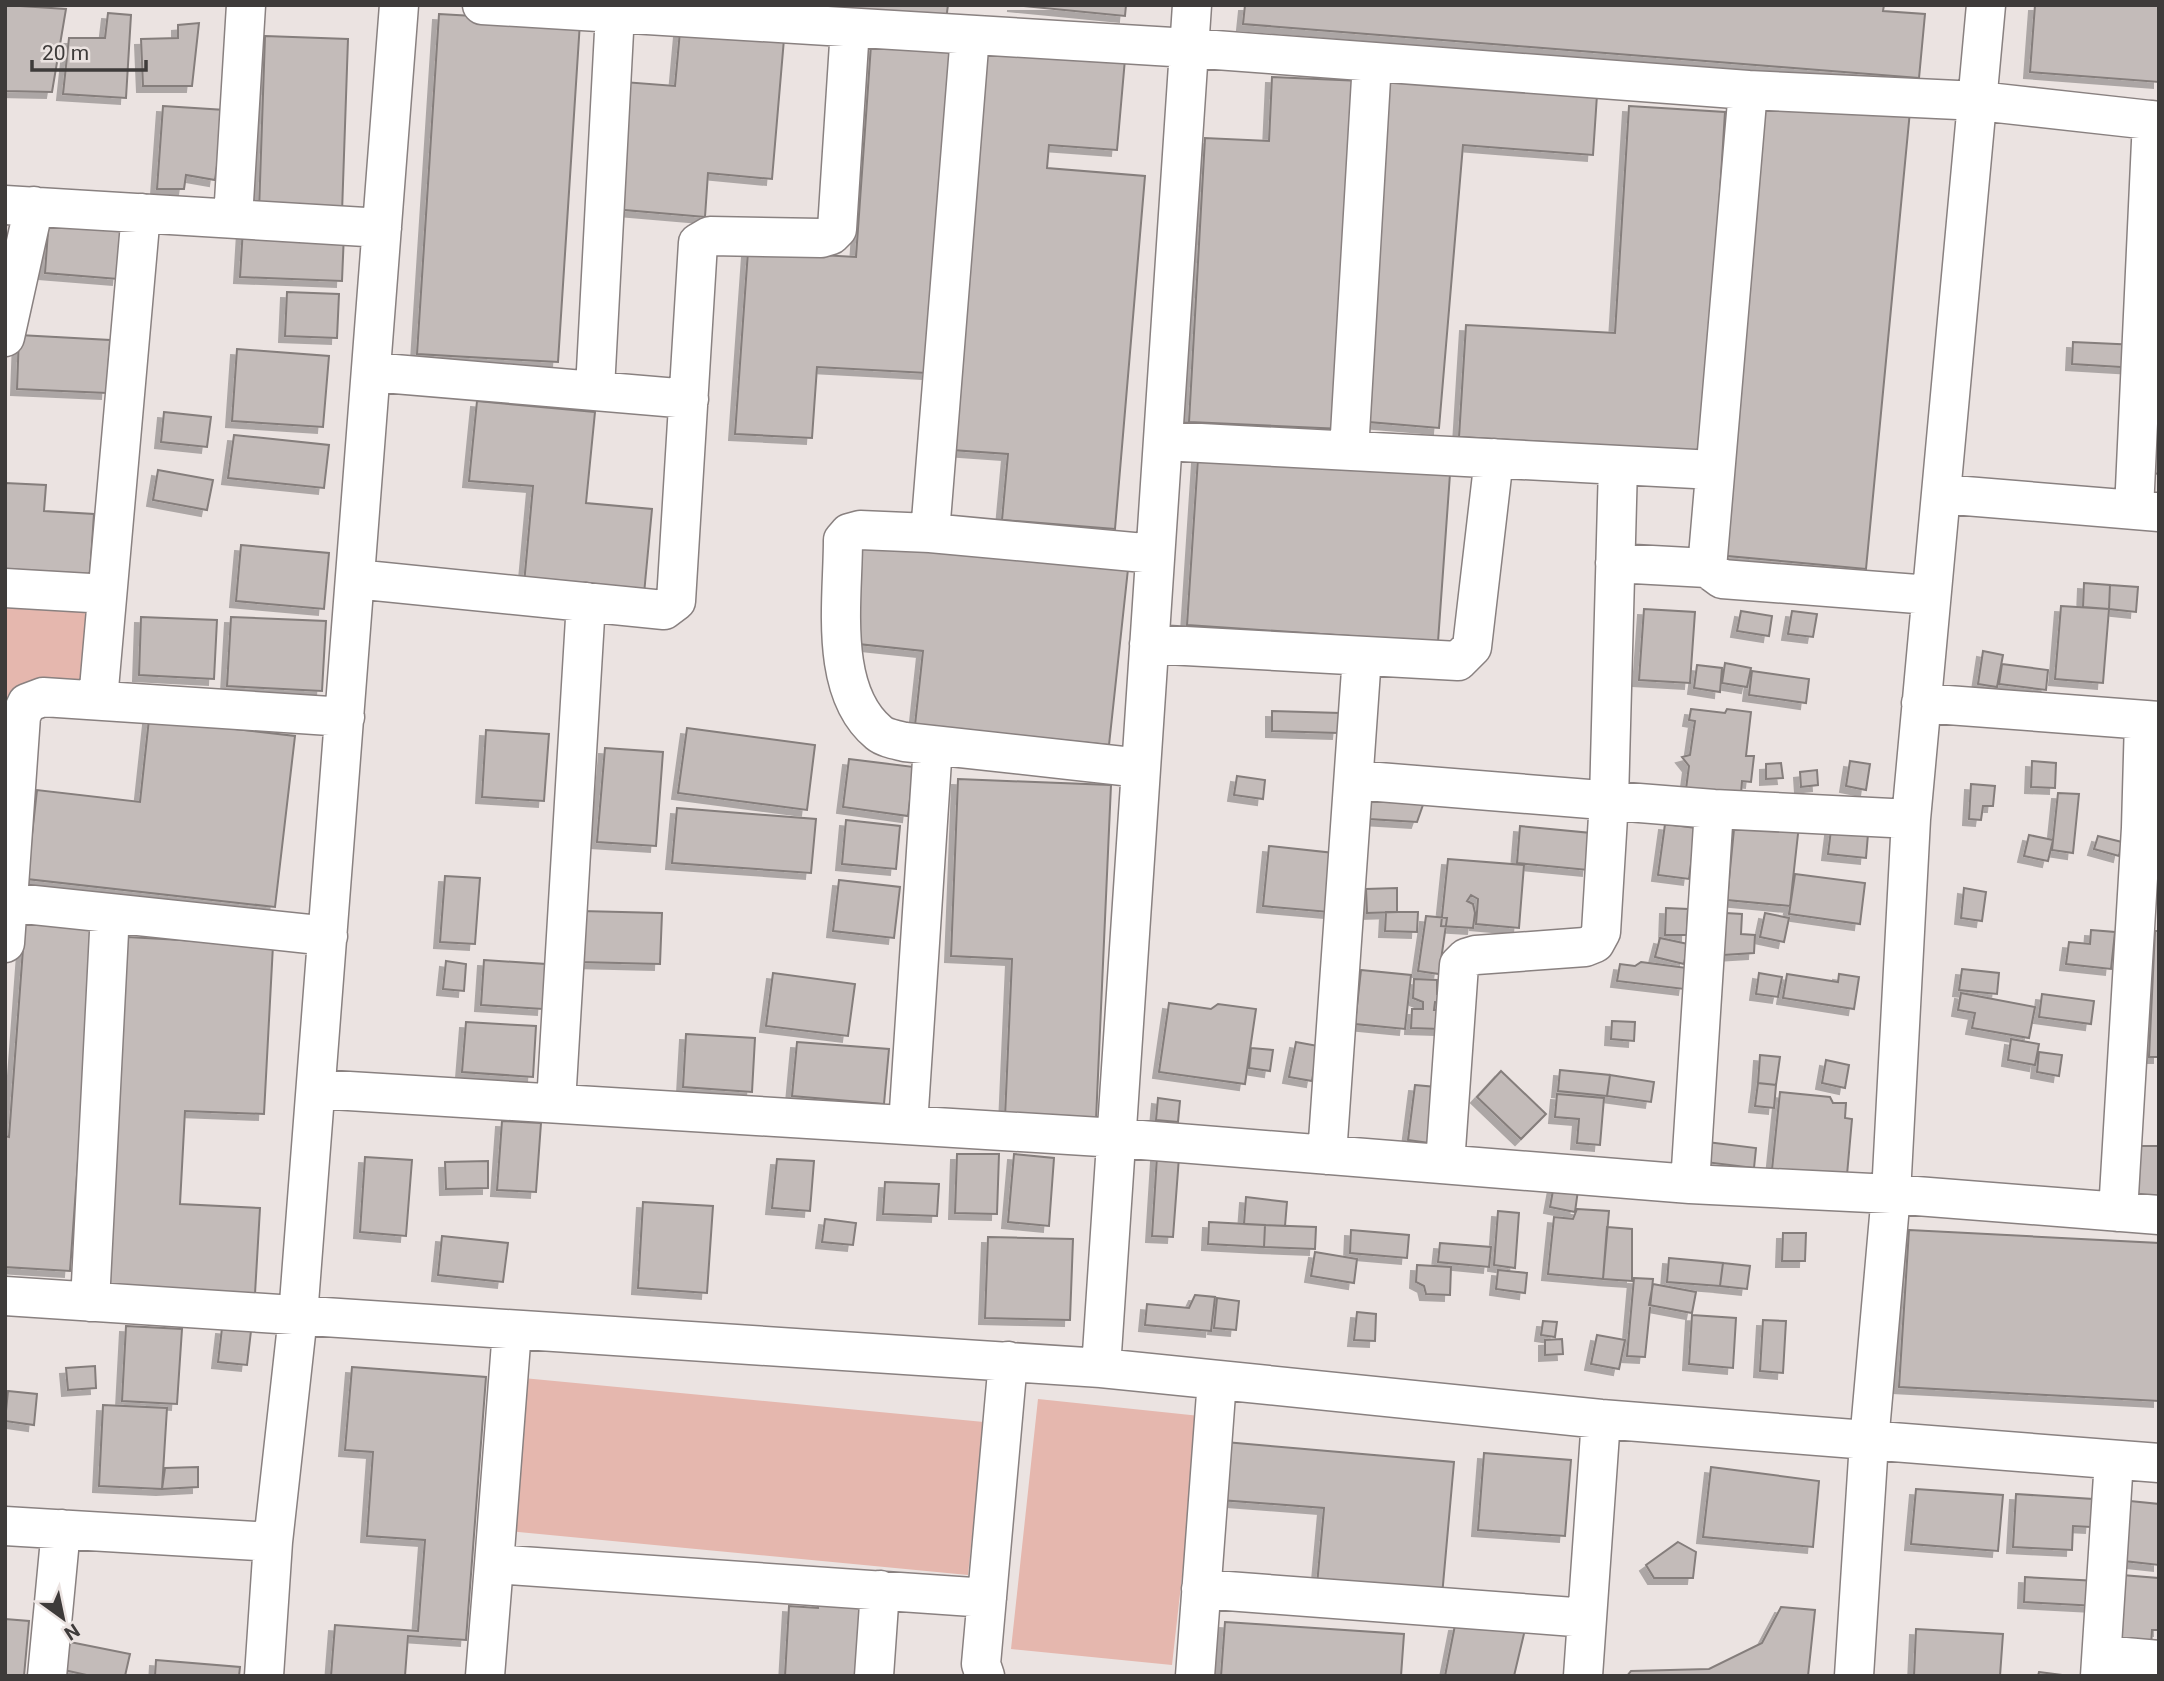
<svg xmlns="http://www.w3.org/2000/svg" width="2164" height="1681" font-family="Roboto,sans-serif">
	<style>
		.green { fill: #e5b7ae }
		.building { fill: #c3bbb9; stroke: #857e7c; stroke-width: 2; filter: url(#shadow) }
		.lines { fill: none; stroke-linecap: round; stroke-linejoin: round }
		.minor-casing { stroke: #898180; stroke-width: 41 }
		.minor { stroke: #fff; stroke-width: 38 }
	</style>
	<defs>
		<filter id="shadow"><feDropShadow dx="-6" dy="6" stdDeviation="0" flood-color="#0004"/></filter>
	</defs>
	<rect width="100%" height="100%" fill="#ebe3e1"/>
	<path class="green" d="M5,594L100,600L93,693L44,692L5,878Z
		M523,1378L984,1422L968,1575L507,1531Z
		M1038,1399L1200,1416L1172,1665L1011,1649Z"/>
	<path class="building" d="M5,5L66,9L52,92L5,91Z
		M816,5H948L946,20L815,10Z
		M1013,5H1126L1125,16Z
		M1245,5H1884L1883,11L1925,14L1919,78L1243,24Z
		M2035,5H2159V82L2030,72Z
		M108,13L131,15L126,98L63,94L69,38H105Z
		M439,14L580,22L558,362L417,354Z
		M199,23L192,86H143L141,39L178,38V25Z
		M680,31L784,39L772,179L708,173L705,217L613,209L624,82L675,86Z
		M265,36L348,39L342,213L259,211Z
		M871,45L951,51L927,373L817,367L812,438L735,434L748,251L856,257Z
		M987,48L1125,59L1117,150L1049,145L1047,168L1145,176L1115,529L1002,520L1008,454L952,450Z
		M1272,77L1362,81L1343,429L1189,422L1205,138L1269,141Z
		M1386,79L1597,95L1593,155L1463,145L1439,428L1357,421Z
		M1760,98L1910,111L1866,569L1717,555Z
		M163,106L225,110L215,180L186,175L184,189H157Z
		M1629,106L1725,112L1704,451L1459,437L1466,325L1615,333Z
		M49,217L123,223L118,279L45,273Z
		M243,228L344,233L342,281L240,277Z
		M287,292L339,294L337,338L285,336Z
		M19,335L110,340L107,393L17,389Z
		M2159,336V474L2147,472Z
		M2073,342L2138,345L2137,368L2072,364Z
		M237,349L329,356L323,427L232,421Z
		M477,401L595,412L586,503L652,509L644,594L524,584L533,486L469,481Z
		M164,412L211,417L207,447L161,442Z
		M234,435L329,445L324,488L228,478Z
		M1198,458L1450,474L1438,642L1187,625Z
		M158,470L213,480L207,510L153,500Z
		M5,483L46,485L44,511L94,514L90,574L5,569Z
		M861,541L1128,569L1109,745L915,725L923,651L849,643Z
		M241,545L329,553L324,609L236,601Z
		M2084,583L2110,585L2109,609L2083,607Z
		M2110,585L2138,587L2136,612L2109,609Z
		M2061,606L2109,609L2103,683L2055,679Z
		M1644,609L1695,612L1690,683L1639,680Z
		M1741,611L1772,616L1769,636L1737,631Z
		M1792,611L1817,614L1813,637L1788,634Z
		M141,617L217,620L214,679L139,675Z
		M231,617L326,621L322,691L227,686Z
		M1983,651L2003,655L1997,687L1978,684Z
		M1725,663L1751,668L1747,687L1722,683Z
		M2002,664L2048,670L2046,690L1999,684Z
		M1697,665L1722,668L1720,692L1694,688Z
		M1752,671L1809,679L1806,703L1749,695Z
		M1691,709L1725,713L1727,709L1751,712L1746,756H1754L1751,782L1742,781L1741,794L1686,789L1689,766L1682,757L1690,755L1695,721L1689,720Z
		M1272,711L1340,713L1338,733L1272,731Z
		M149,719L295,736L275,907L27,879L37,790L140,802Z
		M687,728L815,745L807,810L678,793Z
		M486,730L549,734L544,801L482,797Z
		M605,748L663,752L656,846L597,842Z
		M849,759L914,767L908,816L843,807Z
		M1850,761L1870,764L1866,790L1846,786Z
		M2032,761L2056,763L2055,788L2031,787Z
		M1781,763L1783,778L1766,779V764Z
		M1817,770L1818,785L1801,787L1800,772Z
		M1237,776L1265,780L1263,799L1234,795Z
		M958,779L1111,785L1096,1120L1005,1117L1012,959L951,956Z
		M1971,784L1995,786L1993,806H1983L1981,820L1969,819Z
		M2058,793L2079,794L2073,853L2052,850Z
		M1370,799L1424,802L1417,822L1369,819Z
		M677,808L816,819L811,873L672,863Z
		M1735,819L1799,825L1790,906L1727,900Z
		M846,820L900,826L896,869L842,864Z
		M1665,824L1696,828L1689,879L1658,875Z
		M1520,826L1591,833L1588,870L1517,863Z
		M1831,830L1868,834L1866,858L1828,854Z
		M2029,835L2053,840L2048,861L2024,856Z
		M2098,836L2122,842L2119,856L2094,849Z
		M1269,846L1334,853L1329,912L1263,906Z
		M1448,859L1524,865L1519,928L1476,924L1478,899L1471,895L1467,901L1473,904L1475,913L1473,928L1441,926Z
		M1795,874L1865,883L1860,924L1789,914Z
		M445,876L480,878L475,944L440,942Z
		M839,880L900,887L894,938L833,931Z
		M1397,888V912L1367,913L1366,889Z
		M1964,888L1986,892L1982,921L1961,918Z
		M1666,908L1688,909L1687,935H1665Z
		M581,911L662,913L660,964L579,962Z
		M1386,912H1418L1417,932L1385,931Z
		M1725,913L1742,914L1741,934L1755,935L1754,953L1723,955Z
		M1765,913L1789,918L1784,942L1760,937Z
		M1426,916L1447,918L1439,974L1418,971Z
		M25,922L95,927L70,1271L5,1267V1136L9,1137Z
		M2091,930L2115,932L2111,969L2066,964L2069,942L2090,944Z
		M2155,931H2159V1057H2149Z
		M127,937L273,945L264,1114L185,1111L180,1204L260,1208L255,1294L109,1288Z
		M1660,938L1688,944L1684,964L1655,957Z
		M484,960L546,964L543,1009L481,1005Z
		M446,961L466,964L464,991L443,989Z
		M1641,962L1687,968L1684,989L1617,981L1620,964L1635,966Z
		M1962,969L1999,973L1997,994L1959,990Z
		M1361,970L1411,975L1405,1029L1355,1024Z
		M773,973L855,984L848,1036L766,1026Z
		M1759,973L1782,977L1778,997L1756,994Z
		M1787,974L1838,982L1839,974L1859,977L1854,1009L1783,998Z
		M1414,979L1437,980V994L1449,995V1003L1435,1002L1434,1010H1441L1440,1029L1411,1028L1412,1009H1423V1002L1413,998Z
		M1961,993L2035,1007L2029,1038L1972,1028L1975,1013L1958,1010Z
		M2042,994L2094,1001L2091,1024L2039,1017Z
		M1169,1003L1211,1009L1218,1004L1256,1009L1245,1084L1159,1072Z
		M1612,1021L1635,1022L1634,1041L1611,1039Z
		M466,1022L536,1026L533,1077L462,1072Z
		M686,1034L755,1038L752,1092L683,1087Z
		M2011,1039L2039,1044L2035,1065L2008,1060Z
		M797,1042L889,1049L884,1104L792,1096Z
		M1296,1042L1318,1046L1312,1081L1289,1077Z
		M1251,1048L1273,1050L1270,1071L1249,1068Z
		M2039,1052L2062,1055L2059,1076L2037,1072Z
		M1760,1055L1780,1057L1776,1085L1758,1083Z
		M1826,1060L1849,1065L1845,1088L1822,1083Z
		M1560,1070L1610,1075L1607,1096L1558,1091Z
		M1501,1071L1546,1114L1521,1139L1477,1097Z
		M1610,1075L1654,1082L1651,1102L1607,1096Z
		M1758,1083L1776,1085L1774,1108L1755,1106Z
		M1415,1085L1436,1087L1429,1143L1408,1140Z
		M1780,1092L1830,1097L1833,1103H1846L1845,1118L1852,1119L1846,1186L1771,1179Z
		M1557,1094L1604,1098L1600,1145L1577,1143L1579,1119L1555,1117Z
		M1158,1098L1180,1101L1178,1122L1156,1120Z
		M502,1121L541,1123L536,1192L497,1190Z
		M1707,1142L1756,1148L1754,1168L1705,1162Z
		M2130,1146H2159V1198H2129Z
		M957,1154H999L997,1214L955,1213Z
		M1014,1154L1054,1158L1049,1226L1008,1222Z
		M1157,1156L1179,1157L1173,1237L1152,1236Z
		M365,1157L412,1160L406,1236L360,1232Z
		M777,1159L814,1161L810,1211L772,1208Z
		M488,1161V1188L446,1189L445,1162Z
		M885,1182L939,1184L937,1216L883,1214Z
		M1554,1185L1578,1190L1575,1212L1550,1207Z
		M1246,1197L1287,1202L1285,1226L1244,1224Z
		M643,1202L713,1206L707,1293L638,1288Z
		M1577,1209L1609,1211L1603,1279L1548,1274L1554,1217L1573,1219Z
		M1498,1211L1519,1213L1515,1268L1494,1265Z
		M825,1219L856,1223L853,1245L822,1242Z
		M1209,1222L1265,1225L1264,1247L1208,1244Z
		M1265,1225L1316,1227L1315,1249L1264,1247Z
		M1607,1227L1632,1229V1281L1603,1279Z
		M1351,1230L1409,1235L1407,1258L1350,1253Z
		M1909,1230L2159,1243V1401L1899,1387Z
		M1783,1233H1806L1805,1261H1782Z
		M442,1236L508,1243L503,1282L438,1275Z
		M988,1237L1073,1239L1070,1320L985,1318Z
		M1440,1243L1491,1247L1489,1267L1438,1262Z
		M1315,1252L1357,1259L1354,1283L1311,1276Z
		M1669,1258L1723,1263L1720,1286L1667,1282Z
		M1723,1263L1750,1266L1747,1289L1720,1286Z
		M1417,1265L1451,1267L1450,1295L1426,1294L1424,1286L1416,1282Z
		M1498,1270L1527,1273L1525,1293L1496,1289Z
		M1634,1278L1653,1279L1645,1357L1627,1356Z
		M1653,1284L1696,1292L1692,1313L1649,1305Z
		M1195,1295L1215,1297L1211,1331L1145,1325L1147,1304L1189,1308Z
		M1217,1298L1239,1301L1236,1330L1214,1328Z
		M1357,1312L1376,1314L1375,1341L1354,1340Z
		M1692,1315L1736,1318L1733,1368L1689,1364Z
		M1763,1320L1786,1321L1783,1373L1760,1371Z
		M1543,1321L1557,1322L1555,1337L1541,1335Z
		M126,1326L182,1329L177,1404L122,1401Z
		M222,1328L251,1331L247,1365L218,1362Z
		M1597,1335L1625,1340L1619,1369L1591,1364Z
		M1562,1339L1563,1354L1545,1355V1340Z
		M95,1366L96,1388L68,1390L66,1368Z
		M352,1367L486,1377L466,1640L408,1636L405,1676H331L335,1625L418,1631L425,1540L367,1536L373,1452L345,1450Z
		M8,1391L37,1394L34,1425L5,1421Z
		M103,1405L167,1408L162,1489L99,1486Z
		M1225,1442L1454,1462L1442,1596L1317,1585L1324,1508L1220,1500Z
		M1484,1453L1571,1460L1565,1536L1478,1530Z
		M198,1467V1487L162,1489L165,1468Z
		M1711,1467L1819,1481L1813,1547L1703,1537Z
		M1916,1489L2003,1495L1998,1551L1911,1544Z
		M2016,1494L2093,1499L2091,1527L2073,1526L2072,1550L2013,1547Z
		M2130,1501L2159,1504V1565L2124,1561Z
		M1678,1542L1696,1552L1693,1578H1654L1646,1565Z
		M2122,1575L2158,1578L2159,1630H2152L2151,1646L2115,1645Z
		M2025,1577L2098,1581L2097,1606L2024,1602Z
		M819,1595L864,1597L859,1676H785L789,1606L818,1608Z
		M1781,1607L1815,1610L1808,1676H1627L1631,1671L1709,1669L1762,1643Z
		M5,1619L29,1621L24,1676H5Z
		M1527,1621L1514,1676H1445L1455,1625Z
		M1225,1622L1404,1634L1401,1676H1221Z
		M1916,1629L2003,1634L2000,1676H1914Z
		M70,1642L130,1654L125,1676H91L64,1670Z
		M156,1660L240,1667L239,1676H155Z
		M2039,1672L2070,1676H2038Z"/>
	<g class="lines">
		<defs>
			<path id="minor" d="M482,5L1189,48L1748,90L1979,101L2159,121
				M1748,90L1707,568L1722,579L1930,595
				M5,205L382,228
				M233,218L246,5
				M5,337L34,206
				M371,372L689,399
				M595,389L615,13
				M1163,441L1714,470
				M1349,451L1372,62
				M1941,494L2159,512
				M2134,510L2152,120
				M930,533L970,35
				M1615,563L1707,568
				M355,579L664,610L676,601L698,243L710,236L821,238L831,235L837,229L850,28
				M5,588L107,594
				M1149,644L1458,661L1472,647L1494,458
				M98,700L141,213
				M1921,703L2159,721
				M1141,768L905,742C897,740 885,738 879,733C828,691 843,600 843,540L849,533L860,530L930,533L1155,554
				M1354,780L1714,809L1911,819
				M5,902L328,936
				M5,943L21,716L27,703L43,697L345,717
				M316,1089L1117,1138L1690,1184L1891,1194L2159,1215
				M556,1103L586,602
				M908,1125L933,745
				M1327,1155L1362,656
				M1445,1164L1459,965L1466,958L1476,955L1585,947L1595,943L1601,932L1609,800L1618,465
				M1690,1184L1714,809
				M2118,1212L2141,828L2144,720
				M5,1296L1101,1368L1601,1419L2159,1463
				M90,1302L110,913
				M512,1330L494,1564L987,1598
				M1101,1368L1192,5
				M5,1526L273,1542
				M1201,1589L1587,1618
				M2102,1655L2159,1660
				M47,1676L61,1529
				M264,1676L273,1542L298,1316L399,5
				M485,1676L494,1564
				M874,1676L880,1590
				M985,1676L981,1664L1008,1361
				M1195,1676L1217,1380
				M1583,1676L1601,1419
				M1854,1676L1869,1442L1891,1194L1911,819L1986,5
				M2100,1676L2114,1460"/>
		</defs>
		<use href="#minor" class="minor-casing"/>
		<use href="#minor" class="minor"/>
	</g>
	<rect width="2164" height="1681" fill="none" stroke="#3e3b3a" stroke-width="14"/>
	<g transform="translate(63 1618) rotate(147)" stroke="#ebe3e1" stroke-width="5" paint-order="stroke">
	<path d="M0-5L12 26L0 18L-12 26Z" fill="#3e3b3a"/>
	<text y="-10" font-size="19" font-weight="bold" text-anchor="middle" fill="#3e3b3a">N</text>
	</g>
	<path d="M32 60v10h114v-10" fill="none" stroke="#3e3b3a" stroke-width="3.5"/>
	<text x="42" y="60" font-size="21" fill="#3e3b3a" stroke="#ebe3e1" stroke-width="5" paint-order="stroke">20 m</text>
</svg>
